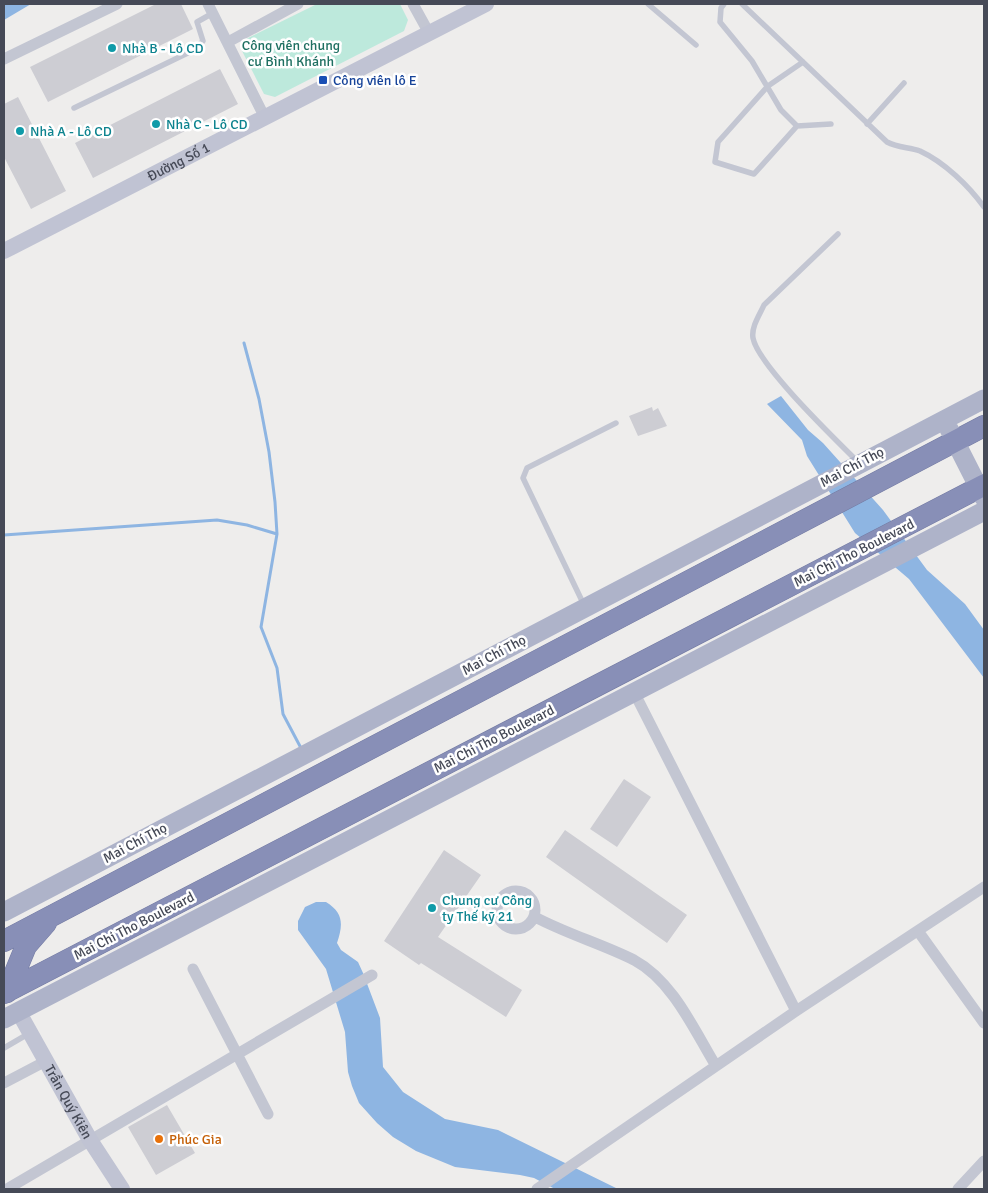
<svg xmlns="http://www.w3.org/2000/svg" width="988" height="1193" font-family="Signika,sans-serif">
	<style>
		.green { fill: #bde9dc }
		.water { fill: #8eb5e2 }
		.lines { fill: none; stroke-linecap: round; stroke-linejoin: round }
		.stream { stroke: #8eb5e2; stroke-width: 3 }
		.building { fill: #cdcdd3 }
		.highway-casing { stroke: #737aa2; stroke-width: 22 }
		.lane { stroke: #c3c6d2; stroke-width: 5.5 }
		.street { stroke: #c3c6d2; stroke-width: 11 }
		.secondary { stroke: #c0c3d3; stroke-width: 16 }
		.primary { stroke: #aeb3c9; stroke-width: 19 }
		.highway { stroke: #888fb7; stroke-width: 21 }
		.culture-dot { fill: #0f9aa8; stroke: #fff; stroke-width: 2 }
		.transit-dot { fill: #1a4fb4; stroke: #fff; stroke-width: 2 }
		.food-dot { fill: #e8710a; stroke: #fff; stroke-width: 2 }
		.labels { text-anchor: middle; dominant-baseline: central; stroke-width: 5; stroke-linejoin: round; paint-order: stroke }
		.park-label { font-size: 14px; fill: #1f7062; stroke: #fff }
		.culture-label { font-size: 14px; fill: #0d838f; stroke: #fff; text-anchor: start }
		.transit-label { font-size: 14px; fill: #164399; stroke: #fff; text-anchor: start }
		.street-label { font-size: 14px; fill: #464a57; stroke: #fff }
		.food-label { font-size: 14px; fill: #c56008; stroke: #fff; text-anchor: start }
	</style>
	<rect width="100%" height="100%" fill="#eeedec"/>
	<path class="green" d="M317,4H400L408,20L404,31L275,97L264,94L241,49L246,39Z"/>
	<path class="water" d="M4,4H31L4,20Z
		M781,396L808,430L823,443L883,510L927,570L965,604L984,630V678L909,579L855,533L807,456L802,440L767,404Z
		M316,902H326C344,913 343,925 337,943L341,950L358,962L363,973L380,1018L383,1067L403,1092L445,1119L498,1130L618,1189H555L534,1178L520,1175L455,1167L416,1151L393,1137L377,1123L359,1103L352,1086L348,1072L345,1032L326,969L298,930V921L305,907Z"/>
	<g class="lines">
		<path class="stream" d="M244,343L259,399L269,452L275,502L277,534L261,627L277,668L283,714L302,750
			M4,535L217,520L247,525L277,534"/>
	</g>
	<path class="building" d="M156,4H181L193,29L48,102L30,67Z
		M220,69L238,104L93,178L75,143Z
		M18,97L66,191L31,209L4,157V104Z
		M652,407L653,411L658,408L667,426L638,436L629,416Z
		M624,779L651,797L617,847L590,829Z
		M565,830L687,915L667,943L546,857Z
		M444,850L481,875L438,937L522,990L506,1017L421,963L419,965L384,941Z
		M167,1105L195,1153L156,1175L128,1127Z"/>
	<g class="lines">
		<defs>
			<path id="highway" d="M4,941L984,426
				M7,992L26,946L46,923
				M4,993L984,485"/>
		</defs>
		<use href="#highway" class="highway-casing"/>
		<path class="lane" d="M648,4L696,45
			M724,4L721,8L720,22L752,61L781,110L797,126L831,124
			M742,4L887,142C898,148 909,147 920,151C944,162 969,186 984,207
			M74,108L194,50L203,41L197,22L213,13
			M867,124L904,83
			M797,126L754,174L715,162L718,142L727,132L768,86L803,62
			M838,234L764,305C760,314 751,327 753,338C758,365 835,439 857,461
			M584,605L523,478L527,468L616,423
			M4,1048L28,1034"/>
		<path class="street" d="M208,4L264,116
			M413,4L429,33
			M228,42L298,4
			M4,59L117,4
			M635,694L796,1011
			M497 910a19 19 0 1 1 38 0a19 19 0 1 1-38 0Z
			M535,917C567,934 602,944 634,960C673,981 694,1030 716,1066
			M918,931L984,1023
			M193,969L268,1114
			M4,1083L46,1061
			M7,1189L372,975
			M537,1189L796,1011L984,887
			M958,1189L984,1161"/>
		<g class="secondary">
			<path id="s1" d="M4,251L486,4"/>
			<path id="s2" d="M18,1011L90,1140L122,1189"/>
		</g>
		<path class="primary" d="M949,429L984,498
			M4,912L984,399
			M4,1019L984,511"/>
		<use href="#highway" class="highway"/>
	</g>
	<g class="culture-dot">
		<circle cx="112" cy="48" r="5"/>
		<circle cx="156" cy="124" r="5"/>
		<circle cx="20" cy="131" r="5"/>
		<circle cx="432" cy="908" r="5"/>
	</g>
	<rect class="transit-dot" x="318" y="75" width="10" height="10" rx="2.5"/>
	<circle class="food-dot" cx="159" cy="1139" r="5"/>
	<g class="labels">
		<g class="park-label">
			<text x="291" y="45">Công viên chung<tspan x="291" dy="16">cư Bình Khánh</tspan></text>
		</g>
		<g class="culture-label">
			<text x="122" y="48">Nhà B - Lô CD</text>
			<text x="166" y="124">Nhà C - Lô CD</text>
			<text x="30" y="131">Nhà A - Lô CD</text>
			<text x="442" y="900">Chung cư Công<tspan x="442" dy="16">ty Thế kỹ 21</tspan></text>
		</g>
		<g class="transit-label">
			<text x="333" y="80">Công viên lô E</text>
		</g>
		<g class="street-label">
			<text stroke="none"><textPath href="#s1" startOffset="196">Đường Số 1</textPath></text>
			<text transform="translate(852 467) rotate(-28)">Mai Chí Thọ</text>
			<text transform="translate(854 553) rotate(-27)">Mai Chi Tho Boulevard</text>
			<text transform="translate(494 655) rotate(-28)">Mai Chí Thọ</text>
			<text transform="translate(494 739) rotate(-27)">Mai Chi Tho Boulevard</text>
			<text transform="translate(135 843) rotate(-28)">Mai Chí Thọ</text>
			<text transform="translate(134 926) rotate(-27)">Mai Chi Tho Boulevard</text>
			<text stroke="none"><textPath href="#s2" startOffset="104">Trần Quý Kiên</textPath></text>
		</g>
		<g class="food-label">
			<text x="169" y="1139">Phúc Gia</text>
		</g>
	</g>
	<rect width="988" height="1193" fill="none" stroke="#464a57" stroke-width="10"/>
</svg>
